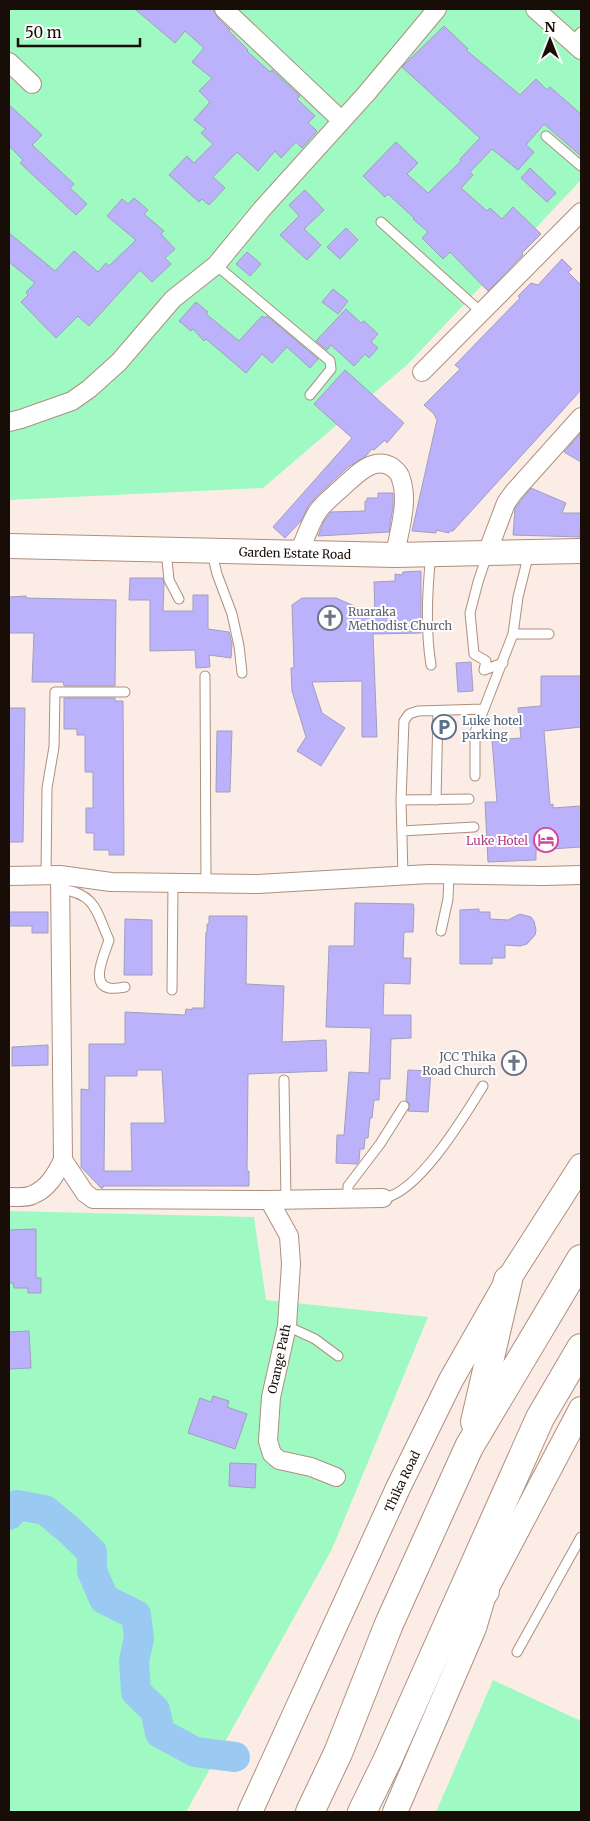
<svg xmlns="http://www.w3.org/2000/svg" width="590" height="1821" font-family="Merriweather,serif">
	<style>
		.green { fill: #9ff9c2 }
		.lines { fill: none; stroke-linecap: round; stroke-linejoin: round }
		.river { stroke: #9ac9f2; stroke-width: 30 }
		.building { fill: #bcb2fb; stroke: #a19ebd; fill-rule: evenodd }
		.lane-casing { stroke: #ae8f7d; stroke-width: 11 }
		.street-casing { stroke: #ae8f7d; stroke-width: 20 }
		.secondary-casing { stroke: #ae8f7d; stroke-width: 26 }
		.highway-casing { stroke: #ae8f7d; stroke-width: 30 }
		.lane { stroke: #fff; stroke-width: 9 }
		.street { stroke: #fff; stroke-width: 18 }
		.secondary { stroke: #fff; stroke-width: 24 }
		.highway { stroke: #fff; stroke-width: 28 }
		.labels { text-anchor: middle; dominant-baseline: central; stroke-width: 4; stroke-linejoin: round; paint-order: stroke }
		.street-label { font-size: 12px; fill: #180d07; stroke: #fefefe }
		.worship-label { font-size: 12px; fill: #5b616d; stroke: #fefefe; text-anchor: start }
		.service-label { font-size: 12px; fill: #4e5e75; stroke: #fefefe; text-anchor: start }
		.hotel-label { font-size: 12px; fill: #b23c85; stroke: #fefefe; text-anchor: end }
	</style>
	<rect width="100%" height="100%" fill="#fbede6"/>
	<path class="green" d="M9,9H581V180L408,364L263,488L9,500Z
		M9,1211L254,1217L266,1300L428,1317L332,1549L186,1812H9Z
		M493,1680L581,1721V1812H436Z"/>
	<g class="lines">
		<path class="river" d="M9,1515L17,1505L45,1510L68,1529L92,1552V1571L104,1599L136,1615L139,1638L134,1661L136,1692L155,1710L160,1733L195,1752L235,1757"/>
	</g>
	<path class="building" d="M135,9H213L217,17L230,30L229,31L248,50L247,51L270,72L272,70L300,96L297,99L315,116L308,123L317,131L302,148L296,142L281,158L275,151L258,171L237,152L213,177L225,188L209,205L202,199L199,202L169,175L187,156L194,163L213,144L201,133L206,129L194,120L210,102L199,91L212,78L192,62L204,48L185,31L175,43Z
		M444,26L468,49L466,50L520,95L536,79L547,90L550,87L581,114V156L544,124L526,145L534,152L518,170L492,149L470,172L473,175L461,188L487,211L490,208L502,219L513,207L541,234L522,253L523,255L488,291L450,252L443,259L422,238L428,232L413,219L414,218L388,194L385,197L363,176L396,142L418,163L407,174L428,193L461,161L460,159L480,138L402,67Z
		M9,105L42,135L32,145L74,184L70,188L87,204L76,215L20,163L23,160L9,146Z
		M530,168L556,193L547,202L521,178Z
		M305,190L324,210L304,229L321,245L307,260L280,235L299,216L289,205Z
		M134,198L148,210L144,214L164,231L161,234L175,249L165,258L171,264L152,282L140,270L89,326L78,316L56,338L21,302L28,295L26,292L35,283L9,262V233L55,271L74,251L98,272L106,263L109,266L136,240L107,216L122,199L128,204Z
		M346,228L358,240L340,259L327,247Z
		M247,252L261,264L250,276L236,264Z
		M562,259L572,269L568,272L581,285V390L453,531H449V533L436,530V533L412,531L437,420L434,414L424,405L460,369L455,365L520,298L518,296L531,283L538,285Z
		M333,289L348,301L338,314L322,302Z
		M196,302L208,312L206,314L239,341L262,316L265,318L267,316L318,359L310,368L287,347L272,363L262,354L246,373L206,339L204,341L193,329L191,331L179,321Z
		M346,309L361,323L364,321L378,334L371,342L378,348L369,358L365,354L354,366L331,345L327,350L316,341Z
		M345,370L404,423L387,443L385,440L374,450L372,449L366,456L348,467L317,496L309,505L301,521L285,538L273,527L352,438L314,404Z
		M581,433V462L564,452Z
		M531,488L566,503L562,513H581L580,537L513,535L515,508Z
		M378,493H393V506L389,532L318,536L324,521L331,512L365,511V501H367V498H378Z
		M421,571V633L373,634L377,737H362V681L312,682L322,713L345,728L321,766L297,751L306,737L292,691L291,668H294L292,605L302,598H336L375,615L374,582L395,581V574L402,575L403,572Z
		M130,578H163L164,584L163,611H193V595H208V629L229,632L232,644L231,658L209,655L210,667L196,668L195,650L150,651V600H129Z
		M26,596V598L116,600L115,686H64L63,682H32L34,633H9V597Z
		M471,662L473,691L458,692L456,663Z
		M541,676H581V727L544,731L550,805L553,804V808L581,806V847L536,850V860L488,862L485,802H497L492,740L521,738L518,708L541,706Z
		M64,698H115V701H123L124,855H109V850H94V833H86V808H93V772H85V735H77V729H64Z
		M9,708H25L23,842H9Z
		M217,731H232L230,792H216Z
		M355,903L413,904L414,909L413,932H404L403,958H411L410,984L384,983L383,1015H411V1038L391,1039L390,1079H380L379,1100H374L372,1118H370L368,1138H365L364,1149H360L359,1161L357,1164L336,1163L337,1135H344L349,1072L369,1073L371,1028L326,1027L329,946H354Z
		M479,909V912H490V919L508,920L520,914L531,917L534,921L536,930L535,935L527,944L520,946L505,945V958H492V964H460V910Z
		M9,912H48V933H32V926H9Z
		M209,916H247L246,984L284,986L282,1042L326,1040L327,1071L248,1074L247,1171H249V1186H103V1188H101L81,1167V1089L89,1090V1044H125V1012L185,1015L186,1009L192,1010V1008H204L206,932H207V924H209ZM137,1070H162L165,1123H131L132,1171H104L105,1076H137Z
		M125,919L152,920V975H124Z
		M48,1045V1065L12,1066V1047Z
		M408,1070L431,1071L428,1112L408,1111L410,1104L406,1100Z
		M36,1229V1278H41V1293H28V1288H14L13,1283H9V1230Z
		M29,1331L31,1368L9,1369V1332Z
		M213,1396L229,1401L227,1407L247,1414L235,1449L188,1433L200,1398L211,1402Z
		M230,1463L256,1464L255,1488L229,1486Z"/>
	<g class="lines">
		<defs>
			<path id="lane" d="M572,42L581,32
				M546,136L581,166
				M381,222L481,312
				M216,265L330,361L331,369L310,395
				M166,550L169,580L179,599
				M212,553L217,574L232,614L239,646L242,673
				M431,554C427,591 425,628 431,665
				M487,555L478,582L470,613L474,654L486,661L484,670L503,663
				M513,634H549
				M205,676L206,883
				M475,776V732L513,634L518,597L529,553
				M401,800L469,799
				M436,800L438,711
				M402,831L474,827
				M46,875L47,788L54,747L55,692H125
				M403,875L401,800L404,721L409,714L418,711L484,709
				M61,889C96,894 96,911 109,940C106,951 89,984 109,988C114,989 120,988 125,987
				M441,931L448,899L449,875
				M172,990L173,883
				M284,1080L286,1200
				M383,1198C418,1194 465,1115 483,1086
				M348,1199V1186L380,1144L404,1106
				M287,1326L315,1339L338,1356
				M517,1652L581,1537"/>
			<path id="street" d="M224,9L341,120
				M535,9L581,50
				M9,62L32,84
				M422,372L581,212
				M9,422L21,419L72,401L89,389L119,362L173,299L216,265L262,209L366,94L437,9
				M299,553C305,539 310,523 318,511C323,504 331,498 337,492C352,480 371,454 392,467C396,470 400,474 401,479C409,502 399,531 395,555
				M487,553L506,503L513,493L581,417
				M60,875L63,1160L85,1193L93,1199L269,1200L383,1198
				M9,876L60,875L111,882L258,884L429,874L543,876L581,875
				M9,1197C16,1197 26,1198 32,1195C48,1189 56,1174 63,1160
				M269,1200L289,1236L291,1264L287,1326L271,1397L268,1441L272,1454L279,1460L311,1467L336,1477"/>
			<g id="secondary">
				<path id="s1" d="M9,546L395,555L581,551"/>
				<path id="s2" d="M250,1812L398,1488L451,1380L508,1280L581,1166"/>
				<path d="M395,1812L474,1628L485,1591L581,1409"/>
			</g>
			<path id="highway" d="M475,1422L508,1280
				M459,1625L485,1591
				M310,1812L338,1753L389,1624L469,1447L581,1259
				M362,1812L387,1761L540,1418L581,1348"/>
		</defs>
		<use href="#lane" class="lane-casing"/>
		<use href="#street" class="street-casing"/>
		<use href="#secondary" class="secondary-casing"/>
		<use href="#highway" class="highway-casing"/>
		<use href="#lane" class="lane"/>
		<use href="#street" class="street"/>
		<use href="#secondary" class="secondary"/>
		<use href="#highway" class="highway"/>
	</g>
	<defs>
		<symbol id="church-ring" viewBox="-11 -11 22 22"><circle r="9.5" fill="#fefefe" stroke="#6b7280" stroke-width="1.5"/><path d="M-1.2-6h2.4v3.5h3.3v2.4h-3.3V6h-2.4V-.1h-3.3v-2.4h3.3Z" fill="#6b7280"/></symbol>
		<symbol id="parking-ring" viewBox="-11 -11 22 22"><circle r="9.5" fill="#fefefe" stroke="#5c6f8a" stroke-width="1.5"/><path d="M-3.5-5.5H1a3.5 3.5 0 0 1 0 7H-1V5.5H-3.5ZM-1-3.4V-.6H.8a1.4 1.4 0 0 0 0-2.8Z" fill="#5c6f8a"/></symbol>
		<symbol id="hotel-ring" viewBox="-11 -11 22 22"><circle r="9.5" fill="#fefefe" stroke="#d1479c" stroke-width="1.5"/><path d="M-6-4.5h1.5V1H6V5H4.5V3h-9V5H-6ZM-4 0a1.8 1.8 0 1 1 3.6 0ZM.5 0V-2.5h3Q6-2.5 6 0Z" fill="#d1479c"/></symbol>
	</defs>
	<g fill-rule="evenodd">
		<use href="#church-ring" x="316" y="604" width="28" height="28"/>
		<use href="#parking-ring" x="430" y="713" width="28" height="28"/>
		<use href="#hotel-ring" x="532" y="826" width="28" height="28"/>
		<use href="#church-ring" x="500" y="1049" width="28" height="28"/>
	</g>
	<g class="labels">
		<g class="street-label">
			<text stroke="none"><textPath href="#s1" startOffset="286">Garden Estate Road</textPath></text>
			<text transform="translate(279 1359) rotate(-78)">Orange Path</text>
			<text stroke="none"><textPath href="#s2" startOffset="364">Thika Road</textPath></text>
		</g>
		<g class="worship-label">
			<text x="348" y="611">Ruaraka<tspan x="348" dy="14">Methodist Church</tspan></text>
			<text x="496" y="1056" text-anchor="end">JCC Thika<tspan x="496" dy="14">Road Church</tspan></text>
		</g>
		<g class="service-label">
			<text x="462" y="720">Luke hotel<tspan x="462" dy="14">parking</tspan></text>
		</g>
		<g class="hotel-label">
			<text x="528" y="840">Luke Hotel</text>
		</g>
	</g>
	<rect width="590" height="1821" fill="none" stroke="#180d07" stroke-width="20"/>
	<g transform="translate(550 40)" stroke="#fefefe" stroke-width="4" paint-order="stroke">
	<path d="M0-4L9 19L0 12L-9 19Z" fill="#180d07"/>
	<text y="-8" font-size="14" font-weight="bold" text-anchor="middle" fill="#180d07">N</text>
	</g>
	<path d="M18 38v8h122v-8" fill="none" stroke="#180d07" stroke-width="2.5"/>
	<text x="25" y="38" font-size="15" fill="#180d07" stroke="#fefefe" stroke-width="4" paint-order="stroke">50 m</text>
</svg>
